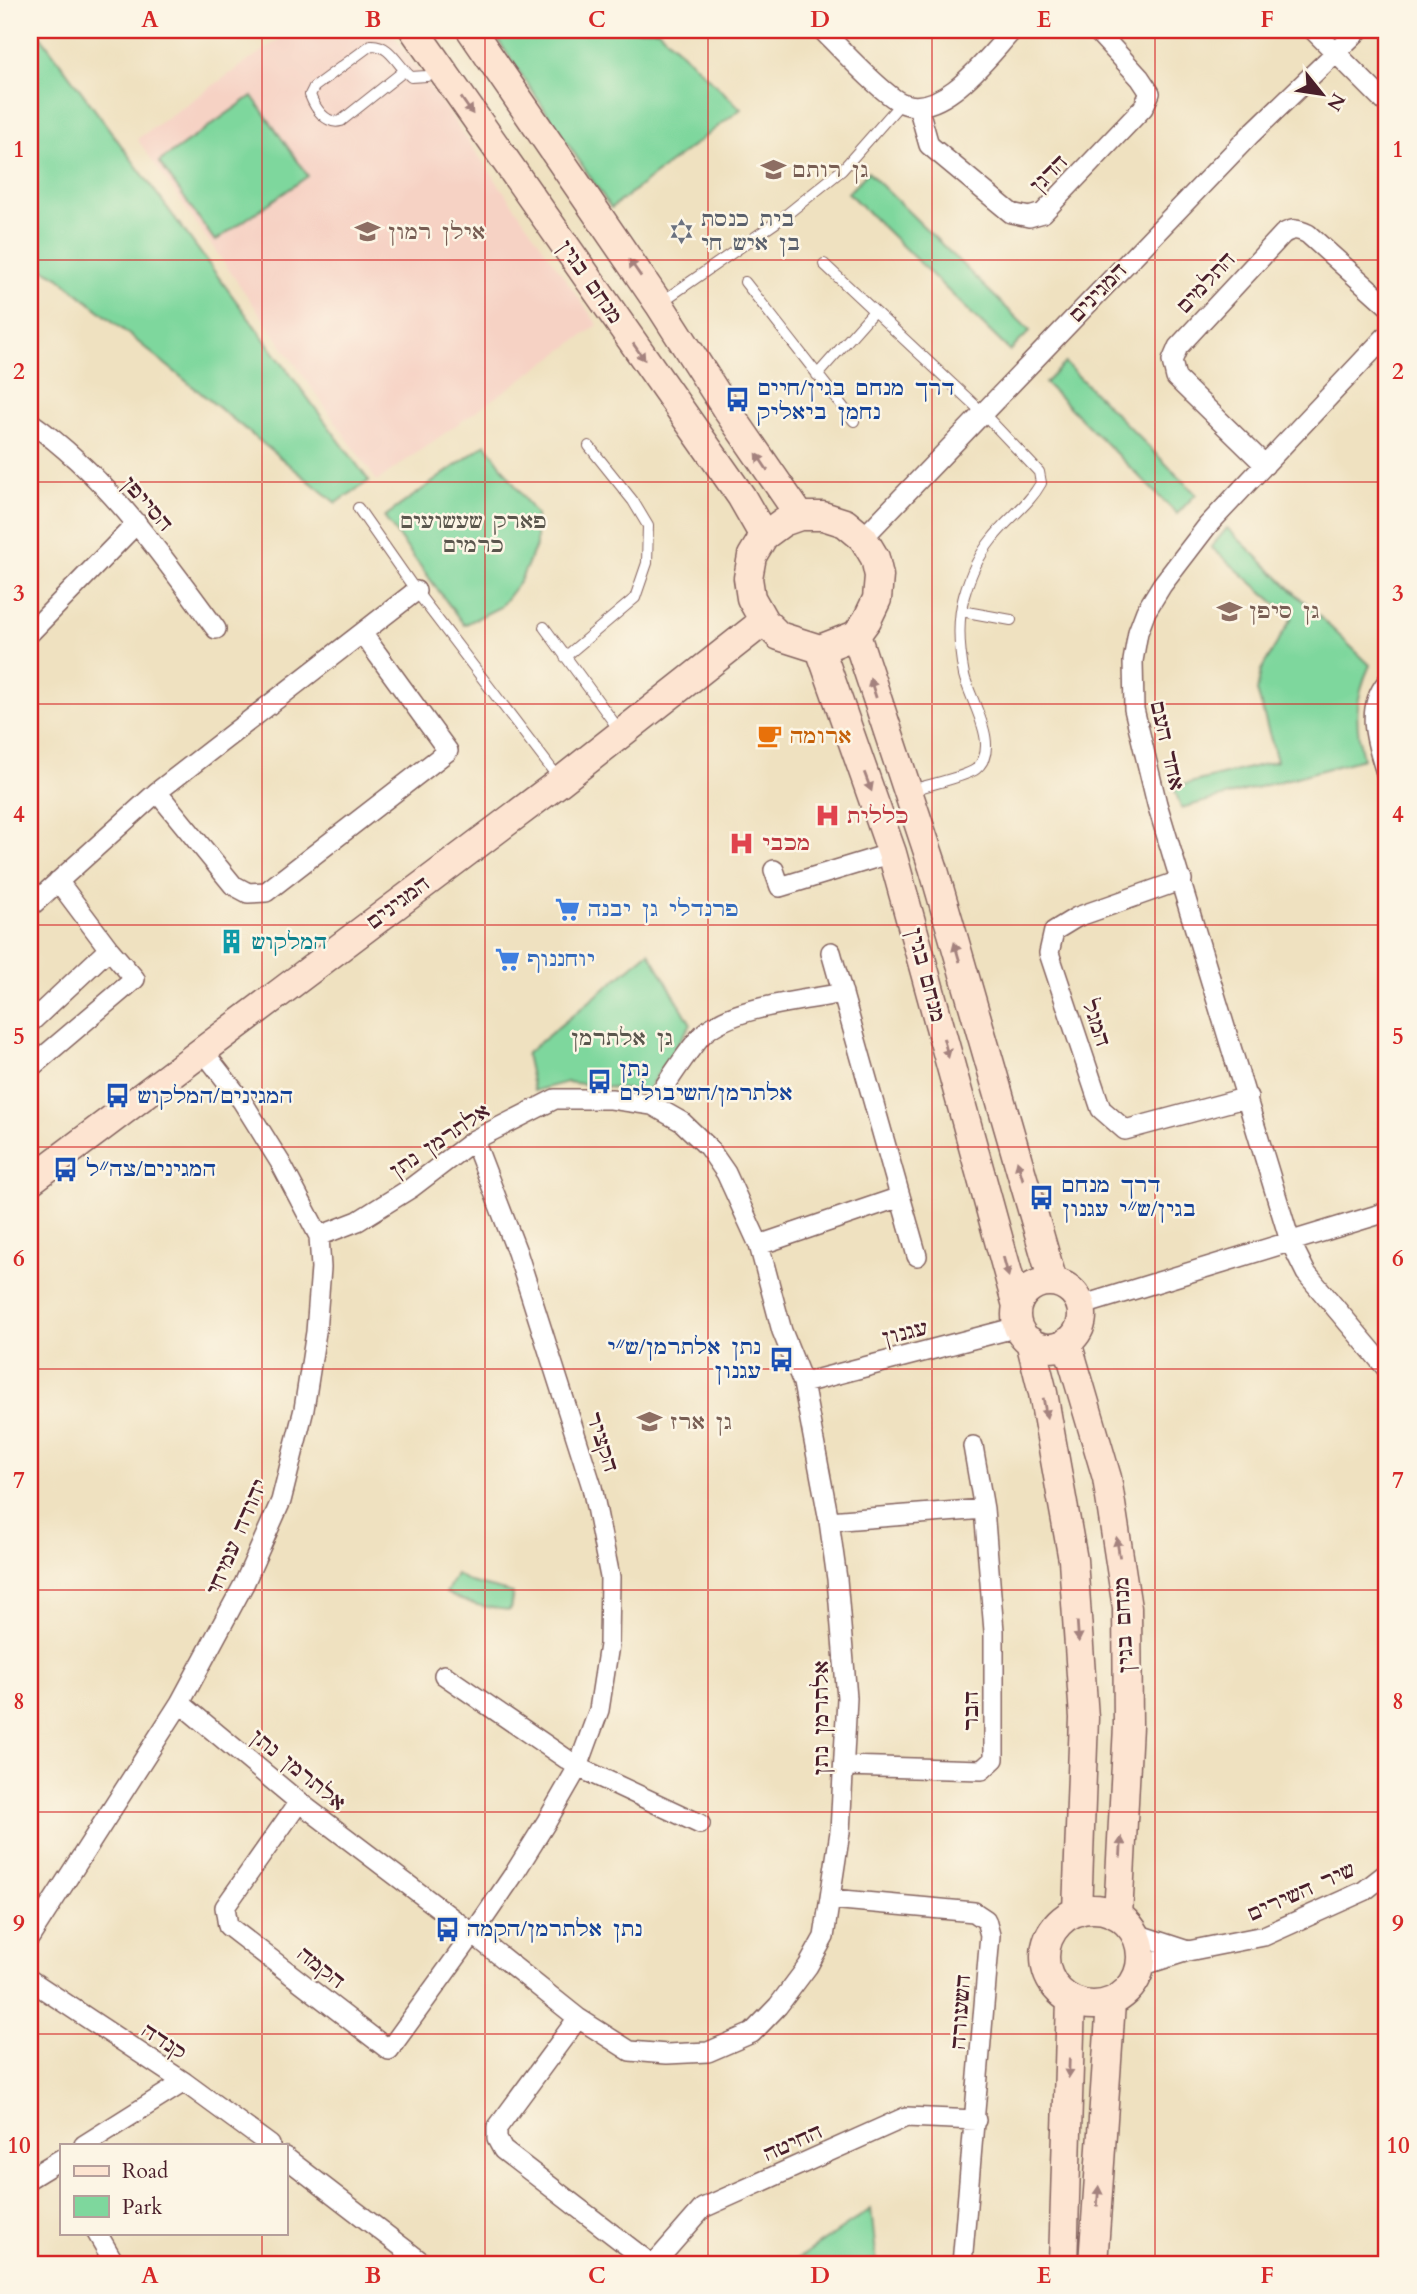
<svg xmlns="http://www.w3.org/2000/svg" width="1417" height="2294" font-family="Cardo,'Frank Ruhl Libre',serif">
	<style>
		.built { fill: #f6d2c4 }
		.green { fill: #7ed79d; stroke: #647b64; stroke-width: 2 }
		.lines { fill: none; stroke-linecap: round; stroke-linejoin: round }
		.lane-casing { stroke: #84635f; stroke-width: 12 }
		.street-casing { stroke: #84635f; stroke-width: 22 }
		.secondary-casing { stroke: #84635f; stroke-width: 31 }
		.lane { stroke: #fff; stroke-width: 10 }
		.street { stroke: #fff; stroke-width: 19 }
		.secondary { stroke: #fde4d1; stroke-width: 28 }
		.oneway { fill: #a4827e }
		.grid { fill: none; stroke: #d62828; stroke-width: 2; stroke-opacity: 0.55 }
		.labels { text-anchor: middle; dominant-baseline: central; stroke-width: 5; stroke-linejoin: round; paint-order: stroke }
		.education-label { font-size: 21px; fill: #785e54; stroke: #fcf5e5; text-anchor: start }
		.street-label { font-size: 21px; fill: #4a1f2b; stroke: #fcf5e5 }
		.worship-label { font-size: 21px; fill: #5b616d; stroke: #fcf5e5; text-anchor: start }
		.transit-label { font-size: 21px; fill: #164399; stroke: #fcf5e5; text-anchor: start }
		.park-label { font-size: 21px; fill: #5a564d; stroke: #fcf5e5 }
		.food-label { font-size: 21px; fill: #c56008; stroke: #fcf5e5; text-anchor: start }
		.health-label { font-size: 21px; fill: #be3a42; stroke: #fcf5e5; text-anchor: start }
		.shop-label { font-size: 21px; fill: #366cbe; stroke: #fcf5e5; text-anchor: start }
		.culture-label { font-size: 21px; fill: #0d838f; stroke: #fcf5e5; text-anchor: start }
		.neatline { fill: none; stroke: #d62828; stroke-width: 2.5 }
		.grid-label { font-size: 23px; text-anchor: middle; font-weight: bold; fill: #d62828 }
	</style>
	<rect width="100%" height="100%" fill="#fcf5e5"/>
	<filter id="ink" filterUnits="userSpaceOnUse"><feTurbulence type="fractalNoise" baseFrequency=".0143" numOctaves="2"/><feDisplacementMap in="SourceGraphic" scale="14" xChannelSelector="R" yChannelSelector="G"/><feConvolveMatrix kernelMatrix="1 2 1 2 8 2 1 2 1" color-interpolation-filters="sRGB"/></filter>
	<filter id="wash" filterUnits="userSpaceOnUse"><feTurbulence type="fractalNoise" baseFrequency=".00686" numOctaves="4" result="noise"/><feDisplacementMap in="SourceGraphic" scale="28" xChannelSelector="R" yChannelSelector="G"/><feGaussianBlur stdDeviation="1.57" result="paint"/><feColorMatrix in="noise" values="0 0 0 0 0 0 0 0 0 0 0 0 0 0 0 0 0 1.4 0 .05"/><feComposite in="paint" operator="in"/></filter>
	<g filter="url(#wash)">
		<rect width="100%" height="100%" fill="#efe1c0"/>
		<path class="built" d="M292,30H390L598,325L377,481L137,139Z"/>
		<path class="green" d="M30,30H36L369,481L336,503L57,276L30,262Z
			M512,30H658L741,109L611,208L498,40Z
			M252,96L308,176L215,241L159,162Z
			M868,172L1030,331L1010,351L848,193Z
			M1065,363L1196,494L1177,514L1045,383Z
			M486,444L536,515V546L520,581L500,607L464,625L384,517Z
			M1227,528L1370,665C1354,699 1355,723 1363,759L1181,808L1174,787L1277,761L1257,691L1261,670L1292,618L1211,547Z
			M649,952L691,1024L646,1092L567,1082L534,1091L526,1054Z
			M456,1574L470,1582L513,1593L510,1610C486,1608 467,1604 446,1593Z
			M871,2209L877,2264H790Z"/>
	</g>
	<g filter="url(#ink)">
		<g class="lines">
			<defs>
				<path id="lane" d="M404,71L341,121C326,125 315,108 310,95L314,87L371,45C390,44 398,66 411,77L427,76L440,68
					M824,264L983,413L1039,472L1041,483C1029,505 1007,519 992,539C979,555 970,575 964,596C957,621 959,649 964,675C970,701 1002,747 976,769C968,776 925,786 911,790
					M745,282L854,421
					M660,303L781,219L842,170L901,103
					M817,375L874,311
					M358,508L416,591L560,780
					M961,611L1011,620
					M544,627L620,731
					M565,657L635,598L647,563L648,526L633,501L589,446"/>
				<path id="street" d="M822,30C838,46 884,96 902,103C943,120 989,55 1013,30
					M1313,30L1387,104
					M918,106L929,145L1011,213L1029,217L1043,213L1143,108L1150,93L1140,78L1096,30
					M1387,335L1208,525L1162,585L1146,611L1138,632L1133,661L1134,709L1157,804L1290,1241L1306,1273L1387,1369
					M30,422C107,476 161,554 216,629
					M1265,465L1176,378L1172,361L1178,347L1283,234C1293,228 1298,229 1308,234L1387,305
					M863,538L1250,135L1359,30
					M30,633L137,523
					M1387,682C1364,710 1377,744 1387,776
					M157,792L233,885L248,893L266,892L448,751L362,633
					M774,870L780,887L892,853
					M1182,880L1077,917L1054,931L1049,953L1101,1109L1125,1130L1248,1097
					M58,881L109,949
					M30,907L157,792L416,591
					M831,952L917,1256
					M30,1023L109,949L135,979L30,1068
					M652,1105C667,1084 686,1052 703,1034C733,1006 803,1001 843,993
					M759,1245L900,1197
					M1080,1306L1387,1212
					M803,1383L1018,1327
					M829,1521L984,1509
					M444,1675L578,1767L700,1824
					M180,1703L299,1802L473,1934L578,2018L630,2051L667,2054L708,2052L752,2033L778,2006L808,1966L824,1937L840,1832L847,1698L837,1579L829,1521L803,1383L782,1331L759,1245L726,1173L708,1147L682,1122L652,1105L611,1099H555L474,1140L411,1188L358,1221L319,1236
					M845,1766L982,1770L994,1759V1631L984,1509L973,1446
					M299,1802L225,1907L228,1926L389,2050L473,1934L514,1874L547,1821L578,1767L599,1710L609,1645L610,1577L592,1487L517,1252L474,1140
					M831,1899L974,1912L986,1920L990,1935L962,2264
					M1136,1934L1188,1951
					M30,1937L180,1703L244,1584L281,1501L304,1409L316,1332L321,1268L319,1236L280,1162L242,1101L203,1051
					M1141,1966L1188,1951L1264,1936L1364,1891L1387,1873
					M30,1980L184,2082L270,2145
					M578,2018L497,2128V2139L503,2150L651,2264
					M84,2145L184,2082
					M285,2157L424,2264
					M30,2178L61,2159
					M97,2233L115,2264
					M654,2264L703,2208L906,2117L976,2120"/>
				<path id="secondary" d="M414,30L741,496L764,536
					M471,30L659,304L725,407L800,516
					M800,516H823L845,523L863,538L875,558L879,576L877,599L867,620L856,635L820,649L779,636L764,621L751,598L748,578L752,556L764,536L783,522Z
					M856,635L933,867L1053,1282
					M820,649L892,853L1017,1306
					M30,1181L561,781L764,621
					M1016 1315a33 33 0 1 1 66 0a33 33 0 1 1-66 0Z
					M1030,1341L1043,1393L1073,1560L1084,1718L1077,1912
					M1067,1342L1107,1478L1127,1608L1128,1726L1118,1916
					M1045 1957a48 48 0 1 1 96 0a48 48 0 1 1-96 0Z
					M1063,2264L1071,2000
					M1093,2264L1111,2003"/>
			</defs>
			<use href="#lane" class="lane-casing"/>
			<use href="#street" class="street-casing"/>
			<use href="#secondary" class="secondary-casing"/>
			<use href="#lane" class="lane"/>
			<use href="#street" class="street"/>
			<use href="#secondary" class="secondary"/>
		</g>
		<defs><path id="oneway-solid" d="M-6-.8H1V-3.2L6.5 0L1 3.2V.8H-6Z" transform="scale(1.75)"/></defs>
		<g class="oneway">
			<use href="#oneway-solid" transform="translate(467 106) rotate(55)"/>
			<use href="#oneway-solid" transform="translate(635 268) rotate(-125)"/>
			<use href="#oneway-solid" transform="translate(639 352) rotate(55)"/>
			<use href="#oneway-solid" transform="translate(762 462) rotate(-124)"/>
			<use href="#oneway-solid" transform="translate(873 688) rotate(-108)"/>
			<use href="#oneway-solid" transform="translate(868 782) rotate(69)"/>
			<use href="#oneway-solid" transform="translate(957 952) rotate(-106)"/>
			<use href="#oneway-solid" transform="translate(946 1048) rotate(75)"/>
			<use href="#oneway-solid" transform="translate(1020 1170) rotate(-107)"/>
			<use href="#oneway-solid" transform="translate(1006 1267) rotate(75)"/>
			<use href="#oneway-solid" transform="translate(1045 1408) rotate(80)"/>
			<use href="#oneway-solid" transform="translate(1118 1547) rotate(-99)"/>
			<use href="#oneway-solid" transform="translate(1078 1632) rotate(86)"/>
			<use href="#oneway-solid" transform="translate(1121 1847) rotate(-87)"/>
			<use href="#oneway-solid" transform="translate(1069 2068) rotate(92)"/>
			<use href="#oneway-solid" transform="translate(1098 2196) rotate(-86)"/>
		</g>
	</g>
	<path class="grid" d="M262,30V2145M485,30V2264M708,30V2264M932,30V2264M1155,30V2264M30,260H1387M30,482H1387M30,704H1387M30,925H1387M30,1147H1387M30,1369H1387M30,1590H1387M30,1812H1387M30,2034H1387M262,2233V2264"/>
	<defs>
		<symbol id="school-bare" viewBox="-9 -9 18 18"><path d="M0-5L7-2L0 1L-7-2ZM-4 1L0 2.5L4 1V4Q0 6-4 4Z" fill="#8d6e63" stroke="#fcf5e5" stroke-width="2.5" paint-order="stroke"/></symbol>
		<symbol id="synagogue-bare" viewBox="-9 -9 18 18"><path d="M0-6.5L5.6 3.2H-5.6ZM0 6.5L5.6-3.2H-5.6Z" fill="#6b7280" stroke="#fcf5e5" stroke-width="2.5" paint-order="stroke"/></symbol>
		<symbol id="bus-bare" viewBox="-9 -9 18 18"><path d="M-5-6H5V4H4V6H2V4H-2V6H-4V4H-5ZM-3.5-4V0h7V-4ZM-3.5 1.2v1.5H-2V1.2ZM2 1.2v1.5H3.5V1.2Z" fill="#1a4fb4" stroke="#fcf5e5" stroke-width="2.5" paint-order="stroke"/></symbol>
		<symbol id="cafe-bare" viewBox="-9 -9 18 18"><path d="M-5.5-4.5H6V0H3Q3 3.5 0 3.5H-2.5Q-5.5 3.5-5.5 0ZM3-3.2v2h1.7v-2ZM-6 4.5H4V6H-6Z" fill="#e8710a" stroke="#fcf5e5" stroke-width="2.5" paint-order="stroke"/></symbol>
		<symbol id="hospital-bare" viewBox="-9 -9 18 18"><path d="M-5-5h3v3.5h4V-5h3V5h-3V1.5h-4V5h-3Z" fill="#e0444e" stroke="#fcf5e5" stroke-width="2.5" paint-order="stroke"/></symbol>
		<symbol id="supermarket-bare" viewBox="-9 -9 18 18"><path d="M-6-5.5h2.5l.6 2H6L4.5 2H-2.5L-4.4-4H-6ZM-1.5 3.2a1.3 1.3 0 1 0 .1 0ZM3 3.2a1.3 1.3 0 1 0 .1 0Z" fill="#3f7fe0" stroke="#fcf5e5" stroke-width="2.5" paint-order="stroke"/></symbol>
		<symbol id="building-bare" viewBox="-9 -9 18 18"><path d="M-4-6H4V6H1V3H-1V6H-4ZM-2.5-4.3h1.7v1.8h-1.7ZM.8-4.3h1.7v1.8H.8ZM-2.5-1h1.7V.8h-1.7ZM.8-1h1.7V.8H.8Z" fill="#0f9aa8" stroke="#fcf5e5" stroke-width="2.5" paint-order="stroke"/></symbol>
	</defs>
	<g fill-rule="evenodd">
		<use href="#school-bare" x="756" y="152" width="35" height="35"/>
		<use href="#synagogue-bare" x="664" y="214" width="35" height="35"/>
		<use href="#school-bare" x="350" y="214" width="35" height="35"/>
		<use href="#bus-bare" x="720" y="382" width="35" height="35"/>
		<use href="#school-bare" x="1212" y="594" width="35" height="35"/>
		<use href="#cafe-bare" x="752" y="718" width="35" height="35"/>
		<use href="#hospital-bare" x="810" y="798" width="35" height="35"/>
		<use href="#hospital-bare" x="724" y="826" width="35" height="35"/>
		<use href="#supermarket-bare" x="550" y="892" width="35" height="35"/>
		<use href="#building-bare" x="214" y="924" width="35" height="35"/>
		<use href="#supermarket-bare" x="490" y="942" width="35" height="35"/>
		<use href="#bus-bare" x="582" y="1064" width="35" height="35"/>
		<use href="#bus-bare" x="100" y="1078" width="35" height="35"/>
		<use href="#bus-bare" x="48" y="1152" width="35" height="35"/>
		<use href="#bus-bare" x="1024" y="1180" width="35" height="35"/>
		<use href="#bus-bare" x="764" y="1342" width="35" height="35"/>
		<use href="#school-bare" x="632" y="1404" width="35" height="35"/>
		<use href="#bus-bare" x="430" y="1912" width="35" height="35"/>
	</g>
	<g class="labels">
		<g class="education-label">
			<text x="793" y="170">גן רותם</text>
			<text x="388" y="232">אילן רמון</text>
			<text x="1249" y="611">גן סיפן</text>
			<text x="670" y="1422">גן ארז</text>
		</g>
		<g class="street-label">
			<text transform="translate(1049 174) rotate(-46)">הדגן</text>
			<text transform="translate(590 282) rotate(55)">מנחם בגין</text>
			<text transform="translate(1206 283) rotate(-47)">התלמים</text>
			<text transform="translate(1098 293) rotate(-46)">המגינים</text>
			<text transform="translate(147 504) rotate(49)">הסייפן</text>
			<text transform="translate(1167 746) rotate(77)">אחד העם</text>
			<text transform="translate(398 903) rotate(-37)">המגינים</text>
			<text transform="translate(926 975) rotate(75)">מנחם בגין</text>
			<text transform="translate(1096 1023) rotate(72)">המגל</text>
			<text transform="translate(440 1141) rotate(-34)">אלתרמן נתן</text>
			<text transform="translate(905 1333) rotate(-14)">עגנון</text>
			<text transform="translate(602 1442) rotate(72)">הקציר</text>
			<text transform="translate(237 1537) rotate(-67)">יהודה עמיחי</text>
			<text transform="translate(1124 1625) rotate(-93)">מנחם בגין</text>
			<text transform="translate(971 1711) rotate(-90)">הבר</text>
			<text transform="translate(821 1718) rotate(-90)">אלתרמן נתן</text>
			<text transform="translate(298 1770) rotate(39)">אלתרמן נתן</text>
			<text transform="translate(1301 1892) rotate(-24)">שיר השירים</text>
			<text transform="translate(321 1968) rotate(38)">הקמה</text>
			<text transform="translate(961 2012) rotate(-86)">השעורה</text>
			<text transform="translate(164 2042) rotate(33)">קנדה</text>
			<text transform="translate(793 2143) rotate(-24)">החיטה</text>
		</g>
		<g class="worship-label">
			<text x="701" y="219">בית כנסת<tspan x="701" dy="24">בן איש חי</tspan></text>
		</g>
		<g class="transit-label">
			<text x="757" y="388">דרך מנחם בגין/חיים<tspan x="757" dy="24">נחמן ביאליק</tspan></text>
			<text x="619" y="1069">נתן<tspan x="619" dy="24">אלתרמן/השיבולים</tspan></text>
			<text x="138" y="1096">המגינים/המלקוש</text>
			<text x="86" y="1169">המגינים/צה״ל</text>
			<text x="1062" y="1185">דרך מנחם<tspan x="1062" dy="24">בגין/ש״י עגנון</tspan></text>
			<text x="761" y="1347" text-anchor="end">נתן אלתרמן/ש״י<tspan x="761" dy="24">עגנון</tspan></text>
			<text x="467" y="1929">נתן אלתרמן/הקמה</text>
		</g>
		<g class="park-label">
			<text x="473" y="521">פארק שעשועים<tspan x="473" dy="24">כרמים</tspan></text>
			<text x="622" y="1038">גן אלתרמן</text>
		</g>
		<g class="food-label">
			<text x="790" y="736">ארומה</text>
		</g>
		<g class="health-label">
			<text x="847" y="816">כללית</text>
			<text x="762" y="843">מכבי</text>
		</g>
		<g class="shop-label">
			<text x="588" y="909">פרנדלי גן יבנה</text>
			<text x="527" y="959">יוחננוף</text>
		</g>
		<g class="culture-label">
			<text x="252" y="942">המלקוש</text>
		</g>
	</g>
	<rect width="1417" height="2294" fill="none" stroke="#fcf5e5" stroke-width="77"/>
	<rect x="60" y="2144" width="228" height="91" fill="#fcf5e5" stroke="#b59f9b" stroke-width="2"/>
	<rect x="74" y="2166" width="35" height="10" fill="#fde4d1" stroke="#b59f9b" stroke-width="2"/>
	<text x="122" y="2178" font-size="21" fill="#4a1f2b">Road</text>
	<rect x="74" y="2196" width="35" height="21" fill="#7ed79d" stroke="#b59f9b" stroke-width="2"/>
	<text x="122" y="2214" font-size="21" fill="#4a1f2b">Park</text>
	<g transform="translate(1322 94) rotate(120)" stroke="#fcf5e5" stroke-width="5" paint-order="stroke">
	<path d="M0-5L12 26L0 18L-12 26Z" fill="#4a1f2b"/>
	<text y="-10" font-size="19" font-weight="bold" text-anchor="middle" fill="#4a1f2b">N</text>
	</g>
	<rect x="38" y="38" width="1340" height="2218" class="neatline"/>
	<g class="grid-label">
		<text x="150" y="27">A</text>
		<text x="373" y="27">B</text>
		<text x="597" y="27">C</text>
		<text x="820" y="27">D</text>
		<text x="1044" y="27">E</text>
		<text x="1267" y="27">F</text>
		<text x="19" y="157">1</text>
		<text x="1398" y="157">1</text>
		<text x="19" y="379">2</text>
		<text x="1398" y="379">2</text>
		<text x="19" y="601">3</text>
		<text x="1398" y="601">3</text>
		<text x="19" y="822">4</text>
		<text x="1398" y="822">4</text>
		<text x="19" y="1044">5</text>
		<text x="1398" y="1044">5</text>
		<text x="19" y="1266">6</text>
		<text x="1398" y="1266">6</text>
		<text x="19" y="1488">7</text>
		<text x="1398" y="1488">7</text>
		<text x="19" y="1709">8</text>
		<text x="1398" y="1709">8</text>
		<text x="19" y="1931">9</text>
		<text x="1398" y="1931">9</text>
		<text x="19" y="2153">10</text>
		<text x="1398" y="2153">10</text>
		<text x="150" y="2283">A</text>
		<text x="373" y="2283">B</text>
		<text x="597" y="2283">C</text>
		<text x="820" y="2283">D</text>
		<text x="1044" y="2283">E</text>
		<text x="1267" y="2283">F</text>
	</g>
</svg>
